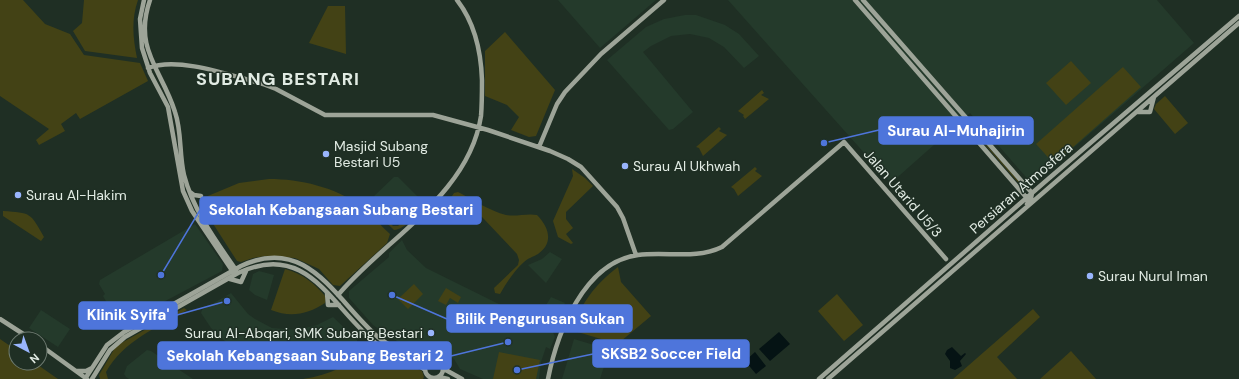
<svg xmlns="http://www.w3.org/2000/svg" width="1239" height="379" font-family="'DM Sans',sans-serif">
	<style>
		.built { fill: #243a2b }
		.green { fill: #434215 }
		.water { fill: #051314 }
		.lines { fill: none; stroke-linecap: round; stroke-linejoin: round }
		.secondary { stroke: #9da498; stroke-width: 4.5 }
		.poi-dot { fill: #99b5fd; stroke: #1f2f24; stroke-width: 1.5 }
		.labels { text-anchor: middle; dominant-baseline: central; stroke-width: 3; stroke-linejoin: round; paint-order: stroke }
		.poi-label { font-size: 14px; fill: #e1ebe3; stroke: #1f2f24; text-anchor: start }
		.street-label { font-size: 14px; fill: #e1ebe3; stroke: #1f2f24 }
		.district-label { font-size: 18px; font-weight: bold; letter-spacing: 1px; fill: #e1ebe3; stroke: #1f2f24 }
		.leader { fill: none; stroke: #4e75db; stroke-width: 1.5 }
		.callout-dot { fill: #4e75db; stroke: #1f2f24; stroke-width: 1.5 }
		.callout { fill: #4e75db; stroke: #4e75db; stroke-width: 1.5 }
		.callout-label { font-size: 15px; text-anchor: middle; font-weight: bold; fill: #fff }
	</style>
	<rect width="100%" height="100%" fill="#1f2f24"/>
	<path class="built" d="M558,0H656L600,48Z
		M728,0H1157L1194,43L1032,184L970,113L891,183Z
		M685,15H696L725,25L739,34L759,56L744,68L724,47L709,38L690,34L671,36L651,46L643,52L693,112L673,129L669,130L607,60L646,27L664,19Z
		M394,177H398L419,198L396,219L374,196Z
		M195,224L223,264L222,271L120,325L103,296L105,294L99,284L100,280Z
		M402,240L407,250L426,268L527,318L522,327L529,331L533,322L553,332L555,337L550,349L546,347L541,362L539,379H483L460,369L454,359L436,350L420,354L390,337L373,325L349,298V291L389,257V253Z
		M550,252L562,259L546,283L528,265L542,259Z
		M259,271L274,275L267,300L255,295L249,290L253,274Z
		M231,293L248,314L255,319L272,328L297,330L317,325L333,317L357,340V344L342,355L311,364L300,366L284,365L259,361L241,352L227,343L211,328L201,313L202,310Z
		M551,297L565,303L557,318L543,310Z
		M41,310L70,329L58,347L29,328Z
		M574,339L604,348L608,354L600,379H562Z
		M147,350L151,351L193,379H129L126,377L124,374L127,366Z"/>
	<path class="green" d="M0,0H23L45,24L70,34L84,55L140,63L148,81L80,119L76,113L61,124L65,131L39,145L36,140L49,129L0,96Z
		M84,0H138C131,20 133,38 137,58L85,51L73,31L82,23Z
		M328,6H345L346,54L309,43Z
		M505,32L555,90L536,136L529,137L511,130L519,117L507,105L485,96V51Z
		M1071,61L1091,83L1066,105L1046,83Z
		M1123,67L1141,87L1054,164L1036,144Z
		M762,90L764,93L761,95L769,99L745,119L743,116L744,115L738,111Z
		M1165,96L1188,123L1175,134L1154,109L1156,104Z
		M719,127L721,129L719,131L727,135L703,156L699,148L696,147Z
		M972,129L1024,187L1023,188L972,130Z
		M755,167L757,169L755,171L762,176L738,196L734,189L731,187Z
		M572,169L585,178L593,186L566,212V219L573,228L566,234L573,243L571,244L558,237L553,221L573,176Z
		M269,179C300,179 335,187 361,206C371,214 380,225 390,234L387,243L340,286L333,285L319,269L295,258L266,256L253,258L241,262L237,261L201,205L203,198L239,183Z
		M458,192C473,200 490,211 506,215C516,217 527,213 537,215C549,227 554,243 538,254C533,257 528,258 524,262C514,271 507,282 500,294L495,293L494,288L518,265L519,260L517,254L482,217L450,199L454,193Z
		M420,201L423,203V207C415,215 406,229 394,230L368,205L371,202L393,226H398L422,204Z
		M3,211C31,213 30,212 44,237L41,241L3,216Z
		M618,267L621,282L651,316L614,347L611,342L571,330C583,302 593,286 618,267Z
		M285,269C303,274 314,283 326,297L325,303C308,314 291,318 271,310Z
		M414,284L423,294L408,309L398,299Z
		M446,288L461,297L458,303L450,298L446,305L438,301Z
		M837,294L863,325L844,341L818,311Z
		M184,308L187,310C158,327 123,341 106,372L108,379H100L99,375L116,346Z
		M1033,309L1040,317L997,357L1017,379H953Z
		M0,339L16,350V363H35L58,379H0Z
		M373,348L422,371L424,377L423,379H303C330,375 351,364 373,348Z
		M1071,351L1096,379H1040Z
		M499,352L540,360L536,379H493Z"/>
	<path class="water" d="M779,332L790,344L770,361L759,349Z
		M952,347L961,356L965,353L966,354L960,361L962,366L955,370L950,368V361L945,354L947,350Z
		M755,352L766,366L756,374L745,361Z"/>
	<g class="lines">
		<path class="secondary" d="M144,0L140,19L142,48L150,73L168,107L183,191L192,211L233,272
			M150,0C133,49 162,70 175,112C182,132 179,154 184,175C193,210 216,241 236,270
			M855,0L1026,197
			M863,0L1032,193L1031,198L1027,204
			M148,68C179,56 232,76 263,84L276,89L325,115H433L488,130L550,151L568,159L581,167L617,207L623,218L636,255
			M1137,112H1150L1154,97
			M539,147L557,104L565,92L601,54L664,0
			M190,192L194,195L201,196
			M230,279L241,282L246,271
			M327,293L328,305H339
			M338,295C385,239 469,195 481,116C482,104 482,92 482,80C481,51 475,23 457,0
			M0,319L31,339
			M40,345L87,379
			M425 369a9 9 0 1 1 18 0a9 9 0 1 1-18 0Z
			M444,369L462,379
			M76,371H86L92,368
			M439,377L448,379
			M85,379L107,345L124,332L241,266C308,234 336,301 378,337C390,347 406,354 421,361L428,362
			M92,379L110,350L125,337L238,273C309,240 331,308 377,344C390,354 416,361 425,370
			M548,379C557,333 584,262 638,255C667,251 695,260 722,247L844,142L946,259
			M819,379L1047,180L1239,16
			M828,379L1239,23"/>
	</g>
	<g class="poi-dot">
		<circle cx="326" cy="154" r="4"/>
		<circle cx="625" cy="166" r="4"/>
		<circle cx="18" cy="195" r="4"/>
		<circle cx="1090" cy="276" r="4"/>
		<circle cx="431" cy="333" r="4"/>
	</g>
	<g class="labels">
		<g class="poi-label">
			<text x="334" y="146">Masjid Subang<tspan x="334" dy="16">Bestari U5</tspan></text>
			<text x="633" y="166">Surau Al Ukhwah</text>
			<text x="26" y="195">Surau Al-Hakim</text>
			<text x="1098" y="276">Surau Nurul Iman</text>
			<text x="423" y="333" text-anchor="end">Surau Al-Abqari, SMK Subang Bestari</text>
		</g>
		<g class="street-label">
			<text transform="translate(1021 188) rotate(-41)">Persiaran Atmosfera</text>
			<text transform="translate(903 193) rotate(49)">Jalan Utarid U5/3</text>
		</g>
		<g class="district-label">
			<text x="278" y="79">SUBANG BESTARI</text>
		</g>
	</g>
	<path class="leader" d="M824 143L879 130M161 275L200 210M227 301L177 315M392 295L447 319M517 370L593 354M508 342L451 356"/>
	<g class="callout-dot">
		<circle cx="824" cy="143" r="4"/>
		<circle cx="161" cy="275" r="4"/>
		<circle cx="227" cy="301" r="4"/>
		<circle cx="392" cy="295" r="4"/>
		<circle cx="517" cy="370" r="4"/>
		<circle cx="508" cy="342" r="4"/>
	</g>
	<g class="callout">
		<rect x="879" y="117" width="154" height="27" rx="4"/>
		<rect x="200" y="197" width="281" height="27" rx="4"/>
		<rect x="79" y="302" width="98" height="27" rx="4"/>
		<rect x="447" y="305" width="185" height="27" rx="4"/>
		<rect x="593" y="340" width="156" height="27" rx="4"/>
		<rect x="158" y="342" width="293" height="27" rx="4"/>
	</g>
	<g class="callout-label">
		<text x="956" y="136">Surau Al-Muhajirin</text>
		<text x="341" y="215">Sekolah Kebangsaan Subang Bestari</text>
		<text x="128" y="320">Klinik Syifa'</text>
		<text x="540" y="324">Bilik Pengurusan Sukan</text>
		<text x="671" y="359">SKSB2 Soccer Field</text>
		<text x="305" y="361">Sekolah Kebangsaan Subang Bestari 2</text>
	</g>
	<g transform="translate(28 351) rotate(139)"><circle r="19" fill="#1f2f24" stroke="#6d7a70"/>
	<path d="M0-3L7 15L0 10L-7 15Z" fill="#99b5fd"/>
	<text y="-6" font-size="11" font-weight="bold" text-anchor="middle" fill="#e1ebe3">N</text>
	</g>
</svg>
